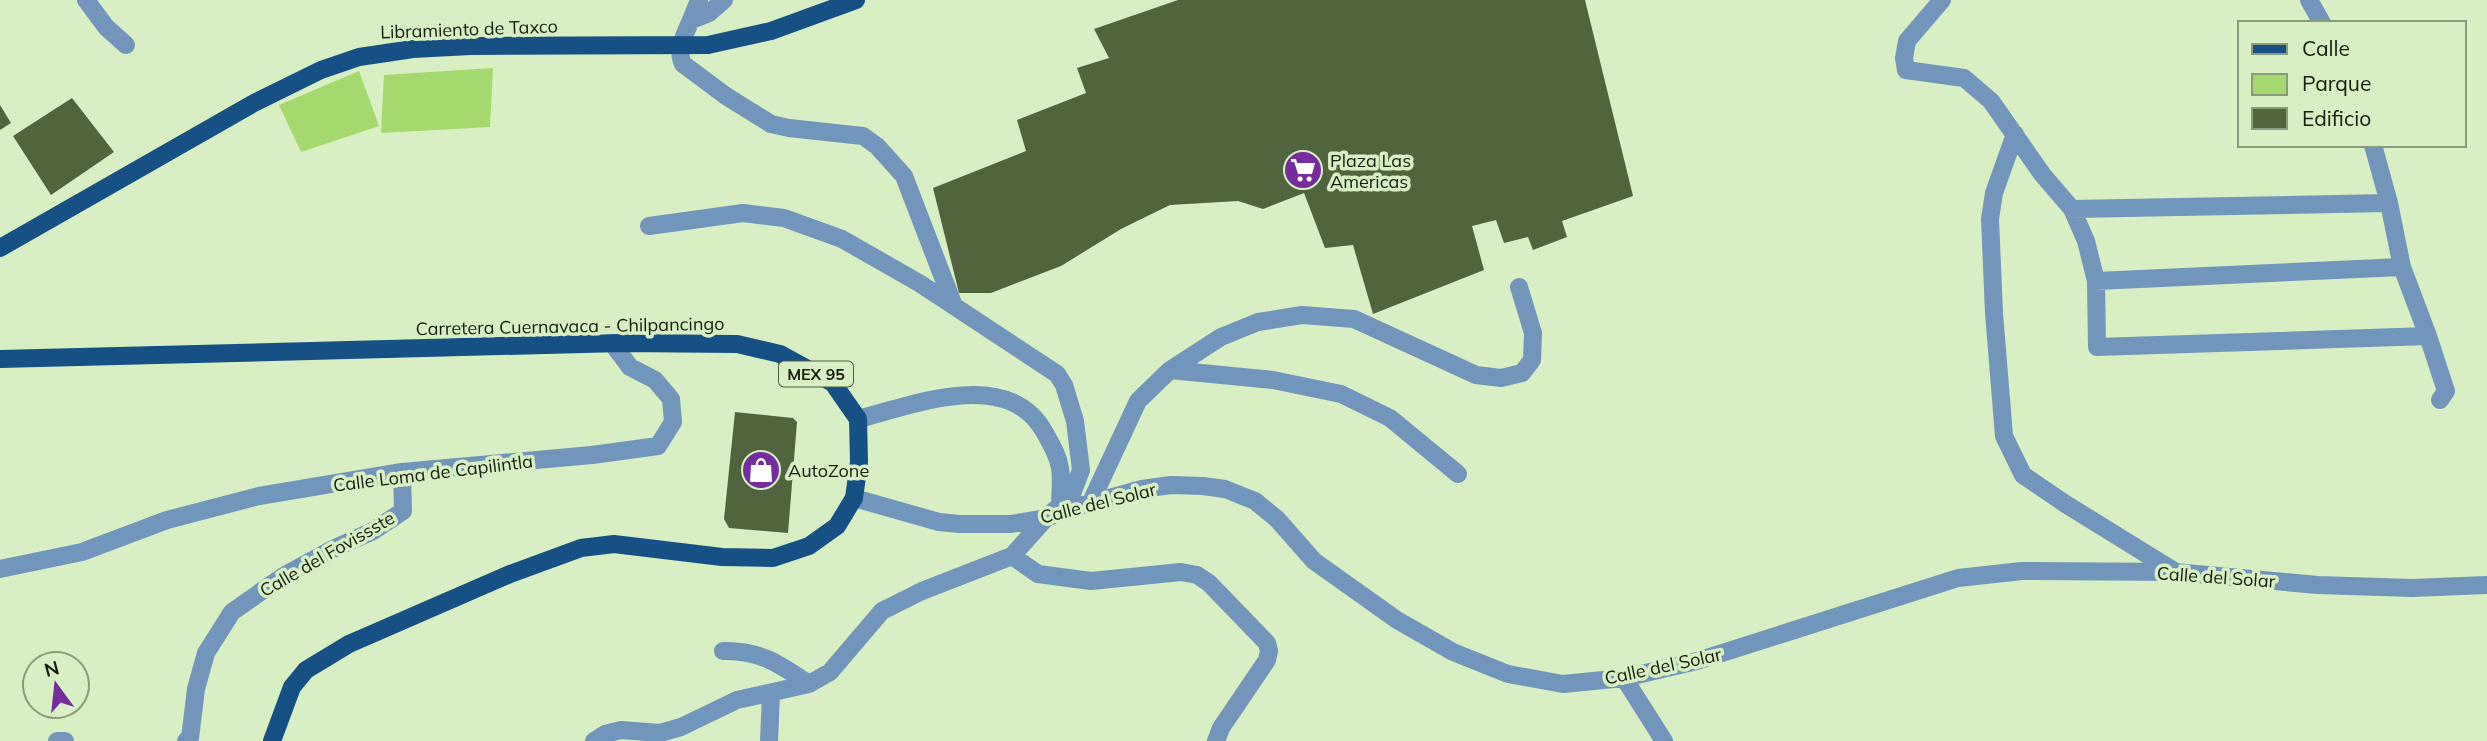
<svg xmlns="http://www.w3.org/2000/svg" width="2487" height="741" font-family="Mulish,sans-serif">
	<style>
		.green { fill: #a4d96e }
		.building { fill: #50643e }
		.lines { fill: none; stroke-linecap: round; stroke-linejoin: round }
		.minor { stroke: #7295bb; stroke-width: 18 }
		.major { stroke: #175084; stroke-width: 18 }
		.labels { text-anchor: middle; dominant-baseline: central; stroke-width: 7; stroke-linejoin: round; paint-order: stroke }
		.shield { fill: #d7efc3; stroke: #4f5c44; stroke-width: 2 }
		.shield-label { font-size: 16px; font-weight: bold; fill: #151d0d }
		.street-label { font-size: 18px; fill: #151d0d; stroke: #d7efc3 }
		.poi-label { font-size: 18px; fill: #151d0d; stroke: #d7efc3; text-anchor: start }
	</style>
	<rect width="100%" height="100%" fill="#d7efc3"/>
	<path class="green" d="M493,68L490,127L381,133L384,75Z
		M359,71L379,126L301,152L279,105Z"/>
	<path class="building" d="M1178,0H1585L1633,196L1562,221L1567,237L1533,250L1528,237L1504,243L1496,220L1472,226L1484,270L1373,314L1353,245L1325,248L1304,193L1263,209L1238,201L1170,205L1121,229L1061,266L991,293H959L933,188L1026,151L1017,120L1086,93L1077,68L1109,58L1094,29Z
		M72,98L114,152L51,195L13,136Z
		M0,105L11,123L0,130Z
		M735,412L793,418L797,422L788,533L729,528L724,519Z"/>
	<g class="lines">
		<path class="minor" d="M86,0L106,27L126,45
			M1942,0L1907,41L1904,58L1906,70L1964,78L1991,101L2042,174L2072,209L2086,241L2096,281L2097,347L2428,336
			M2309,0L2322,23
			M691,20L699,0
			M2015,134L1994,193L1990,219L1994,313L2004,436L2023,475L2064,503L2174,571
			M2373,145L2389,203L2402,267L2428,336L2446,391L2440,400
			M2072,209L2389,203
			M649,226L743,213L784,218L842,239L919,283L954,306
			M2096,281L2402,267
			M1170,370L1273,380L1341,394L1390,418L1458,474
			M858,419C914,405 1009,366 1045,433C1051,444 1058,455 1060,468C1062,480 1060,493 1060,506
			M854,498L939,522L959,524H1011L1046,518L1062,511L1142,489L1171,485L1203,486L1225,489L1255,501L1277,519L1314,561L1397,620L1453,652L1508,674L1563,684L1624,678L1697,661L1958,578L2022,571L2175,572L2318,585L2412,588L2487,585
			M1090,504L1138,401L1170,370L1221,337L1258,322L1302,315L1354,319L1476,375L1501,378L1522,373L1532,360L1533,333L1519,287
			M1012,556L1038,574L1091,581L1181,572L1197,575L1209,583L1267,643L1269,651L1267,660L1221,728L1216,741
			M0,569L82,552L167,520L259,496L402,472L592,455L658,446L673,422L671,399L655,380L630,367L612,343
			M723,651C760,650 779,664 809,684
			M1624,678L1664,741
			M57,741H65
			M186,741L190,738L196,689L206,653L232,612L282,577L333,549L373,531L403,511L402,472
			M594,741L605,734L621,730L660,733L681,727L737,700L809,684L830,672L882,611L922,591L1012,556L1046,518L1072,494L1081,470L1075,421L1064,385L1057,374L954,306L904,176L877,146L863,136L789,128L771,124L726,96L683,64C676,50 685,34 691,20L709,13L724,0
			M769,741L771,693"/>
		<path class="major" d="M0,248L254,103L321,70L359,57L413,49L470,46L708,45L771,31L856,0
			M0,359L621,343L737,344L780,354L833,383L858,419L859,462L854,498L837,526L809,546L773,558L722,557L614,544L581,548L510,574L349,644L306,670L292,687L272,741"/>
	</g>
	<defs>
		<symbol id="supermarket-disc" viewBox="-11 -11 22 22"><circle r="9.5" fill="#762c9e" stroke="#d7efc3"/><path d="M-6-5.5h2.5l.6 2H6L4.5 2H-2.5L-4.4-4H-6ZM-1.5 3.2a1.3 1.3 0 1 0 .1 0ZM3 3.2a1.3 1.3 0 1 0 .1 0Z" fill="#fff"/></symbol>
		<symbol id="shop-disc" viewBox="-11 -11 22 22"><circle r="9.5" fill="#762c9e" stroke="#d7efc3"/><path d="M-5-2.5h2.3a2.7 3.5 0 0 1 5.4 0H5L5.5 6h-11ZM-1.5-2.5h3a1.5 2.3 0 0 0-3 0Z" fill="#fff"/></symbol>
	</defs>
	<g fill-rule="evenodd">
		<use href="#supermarket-disc" x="1281" y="148" width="44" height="44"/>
		<use href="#shop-disc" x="739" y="448" width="44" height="44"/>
	</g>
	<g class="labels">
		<rect class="shield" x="779" y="361.5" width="74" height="25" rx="5"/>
		<g class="shield-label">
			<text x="816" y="374">MEX 95</text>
		</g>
		<g class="street-label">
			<text transform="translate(469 29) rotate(-2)">Libramiento de Taxco</text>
			<text transform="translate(570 326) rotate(-1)">Carretera Cuernavaca - Chilpancingo</text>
			<text transform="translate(433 473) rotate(-7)">Calle Loma de Capilintla</text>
			<text transform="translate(1098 503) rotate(-14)">Calle del Solar</text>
			<text transform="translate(327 554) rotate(-30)">Calle del Fovissste</text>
			<text transform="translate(2216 577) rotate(4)">Calle del Solar</text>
			<text transform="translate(1663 666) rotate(-12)">Calle del Solar</text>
		</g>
		<g class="poi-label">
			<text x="1330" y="160">Plaza Las<tspan x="1330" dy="21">Americas</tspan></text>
			<text x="788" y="470">AutoZone</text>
		</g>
	</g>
	<rect x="2238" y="21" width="228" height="126" fill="#d7efc3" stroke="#899b7a" stroke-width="2"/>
	<rect x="2252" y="44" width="35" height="10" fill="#175084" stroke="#899b7a" stroke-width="2"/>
	<text x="2302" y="56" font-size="21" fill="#151d0d">Calle</text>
	<rect x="2252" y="74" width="35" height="21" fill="#a4d96e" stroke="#899b7a" stroke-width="2"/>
	<text x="2302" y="91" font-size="21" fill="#151d0d">Parque</text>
	<rect x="2252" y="108" width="35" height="21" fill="#50643e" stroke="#899b7a" stroke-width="2"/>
	<text x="2302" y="126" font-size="21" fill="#151d0d">Edificio</text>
	<g transform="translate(56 685) rotate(345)"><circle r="33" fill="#d7efc3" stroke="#899b7a" stroke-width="2"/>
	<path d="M0-5L12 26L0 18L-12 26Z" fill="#762c9e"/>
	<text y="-10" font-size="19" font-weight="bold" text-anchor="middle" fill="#151d0d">N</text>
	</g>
</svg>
